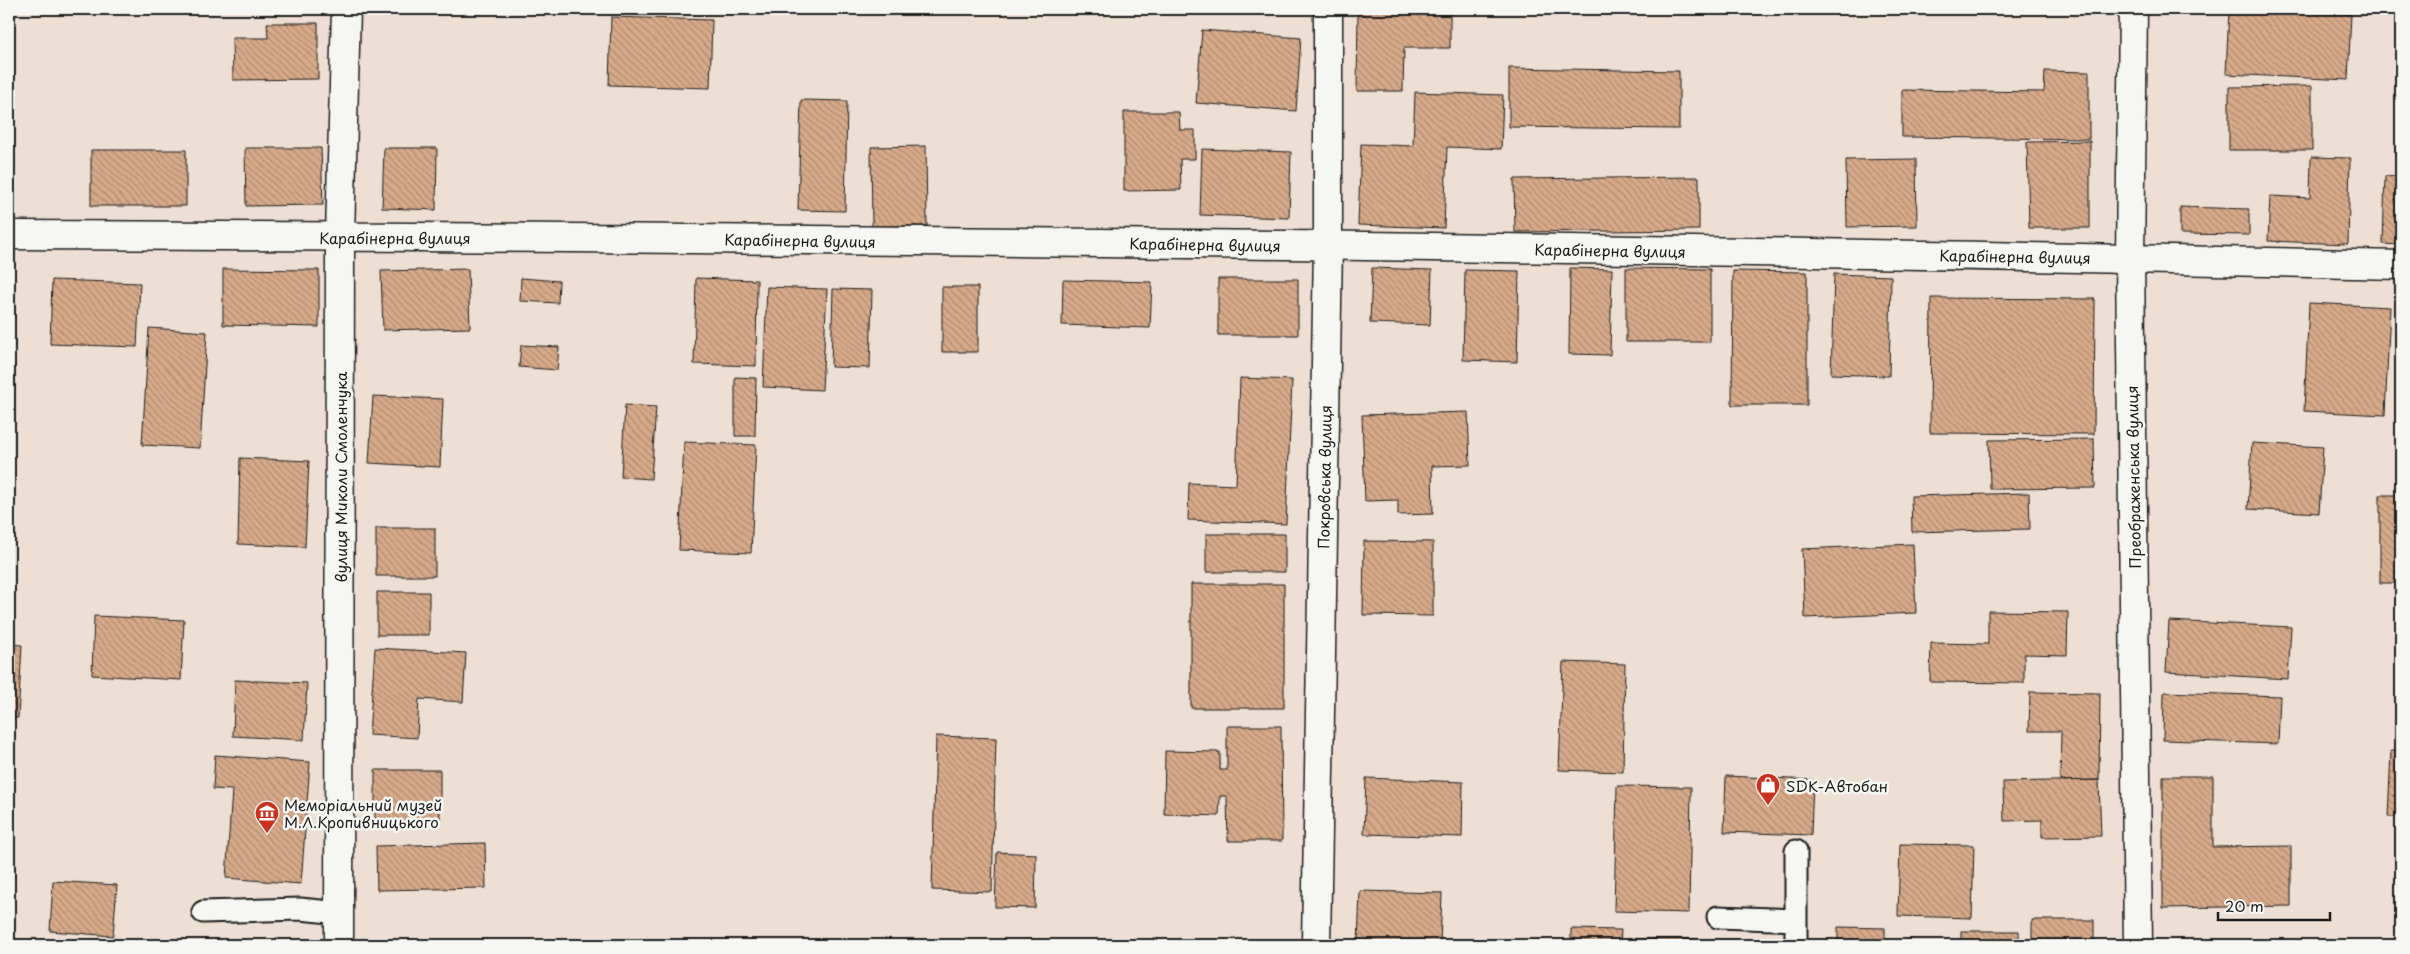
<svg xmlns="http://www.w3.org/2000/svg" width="2410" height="954" font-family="'Playpen Sans',sans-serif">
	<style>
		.building { fill: url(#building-back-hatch); stroke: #1c1c1c }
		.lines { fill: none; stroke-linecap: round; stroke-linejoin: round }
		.service-casing { stroke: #1c1c1c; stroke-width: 25 }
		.minor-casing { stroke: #1c1c1c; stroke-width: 31 }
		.tertiary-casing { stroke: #1c1c1c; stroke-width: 31 }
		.secondary-casing { stroke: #1c1c1c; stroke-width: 31 }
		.service { stroke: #f6f6f2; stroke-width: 21 }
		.minor { stroke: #f6f6f2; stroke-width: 28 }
		.tertiary { stroke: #f6f6f2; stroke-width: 28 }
		.secondary { stroke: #f6f6f2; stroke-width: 28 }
		.labels { text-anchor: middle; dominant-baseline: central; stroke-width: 5; stroke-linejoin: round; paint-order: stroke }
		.street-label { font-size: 15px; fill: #1c1c1c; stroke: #f6f6f2 }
		.poi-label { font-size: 15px; fill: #1c1c1c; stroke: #f6f6f2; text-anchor: start }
	</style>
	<defs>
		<pattern id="building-back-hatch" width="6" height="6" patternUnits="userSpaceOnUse" patternTransform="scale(1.25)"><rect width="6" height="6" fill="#d8aa8a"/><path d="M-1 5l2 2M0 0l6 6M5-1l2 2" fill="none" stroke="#ae8a70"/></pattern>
	</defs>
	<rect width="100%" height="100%" fill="#eddfd3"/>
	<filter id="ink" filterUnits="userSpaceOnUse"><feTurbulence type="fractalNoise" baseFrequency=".02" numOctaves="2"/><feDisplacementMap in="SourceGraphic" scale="10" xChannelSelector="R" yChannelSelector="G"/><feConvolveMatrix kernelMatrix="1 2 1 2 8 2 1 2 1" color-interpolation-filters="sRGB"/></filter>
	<g filter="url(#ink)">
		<path class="building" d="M1358,9H1450V48H1404L1403,91H1357Z
			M2229,9L2351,14L2348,80L2226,74Z
			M611,17L712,20L710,88L609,85Z
			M267,23H318V79L233,80L232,38H268Z
			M1202,30L1301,38L1296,111L1196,103Z
			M1509,68L1679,71V129L1509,127Z
			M2045,71L2089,72V139L1902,137V90L2044,92Z
			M2312,86V150H2229V87Z
			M1415,92L1503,95L1501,149L1447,147L1444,228L1358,225L1361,144L1413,146Z
			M801,100L847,101L845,211L798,210Z
			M1124,112H1179L1180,130H1195V159H1180L1181,190L1124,191Z
			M2090,141V228H2029L2027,142Z
			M926,146L927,226H872L871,147Z
			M245,148H321L323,205L246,206Z
			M384,148H437L436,210L382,208Z
			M1202,149L1291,152L1289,218L1200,215Z
			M91,150H186V206H91Z
			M2311,157L2350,158L2348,244L2268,241L2270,196L2310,198Z
			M1916,159L1917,226L1847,227L1846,160Z
			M2385,176L2401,177V245L2383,244Z
			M1699,177V230L1515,232L1514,179Z
			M2180,207L2249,209V235L2180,234Z
			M1372,268L1432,270L1430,325L1370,323Z
			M1570,268L1612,269L1610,355L1569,354Z
			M1626,268L1710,269V342H1626Z
			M223,269L319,270V327L223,325Z
			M468,269L470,328L383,330L381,271Z
			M1465,270L1519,271L1517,362L1463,360Z
			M1733,271L1807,272V405H1732Z
			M1834,274L1891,276L1889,376L1831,374Z
			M521,278L559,281L558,303L520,301Z
			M696,278L757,280L756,366L694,364Z
			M1218,279H1298V335H1218Z
			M52,280L140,283L137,347L50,344Z
			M1063,280L1152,282L1150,328L1062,325Z
			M767,287L827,289L822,390L763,387Z
			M942,287H978V352H942Z
			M833,289L872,290L870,368L831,367Z
			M1931,298L2095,299L2094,434L1930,433Z
			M2309,303L2390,307L2385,415L2304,411Z
			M149,328L207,332L200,448L142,445Z
			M521,345L559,347L557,370L519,367Z
			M735,377L756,378L755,436H735Z
			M1240,378L1292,380L1286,524L1188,520L1189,483L1236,485Z
			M373,396L443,399L440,467L369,463Z
			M625,405L656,407L651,479L621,477Z
			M1468,412L1470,465L1432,466L1433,514L1398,515V500L1365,501L1362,415Z
			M2094,439L2095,488L1990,489L1989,440Z
			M684,442L756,445L751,553L679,550Z
			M2252,443L2323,447L2319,513L2248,509Z
			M240,458L309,461L305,547L238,544Z
			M2029,493L2030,529L1912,532L1911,496Z
			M2380,495H2401V583H2380Z
			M376,528H435V576H376Z
			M1206,534H1285V572H1206Z
			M1364,541L1433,542V616L1363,615Z
			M1913,544L1916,613L1805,618L1802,549Z
			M1191,584H1284V708H1191Z
			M377,592H429V635H377Z
			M1988,611L2068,612L2067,655L2024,654V683L1930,682L1931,643L1988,644Z
			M94,616L184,620L181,680L92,675Z
			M2169,621L2291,627L2288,679L2166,672Z
			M9,644L22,645L18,718H9Z
			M375,648L466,653L463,702L419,699L417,738L369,735Z
			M1563,662L1625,664L1623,772L1559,770Z
			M235,680L307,683L304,740L233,736Z
			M2030,692L2100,693L2099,780L2060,781L2061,731H2029Z
			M2164,692L2280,696L2278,744L2163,740Z
			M1227,726H1281L1282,841H1228L1227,796H1220L1219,816L1164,814L1165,751L1220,752V770H1227Z
			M936,736L996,738L992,892L932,890Z
			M2391,751H2401V817H2388Z
			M215,755L310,762L301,884L226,878L232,790L213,789Z
			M375,770H440V823H375Z
			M1726,776L1813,780L1811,835L1724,832Z
			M2163,776H2213V847L2291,846V906L2163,908Z
			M1366,778L1463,782L1462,837L1364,834Z
			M2099,780L2101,836L2042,837V820L2004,821L2003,782Z
			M1617,786L1691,787L1689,913L1614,911Z
			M485,843L486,888L377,890L376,846Z
			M1900,844L1974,845L1972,918L1898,916Z
			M997,852L1036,854L1035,908L995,907Z
			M53,881L117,885L113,936L50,931Z
			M1360,891L1442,893L1440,945L1358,944Z
			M2032,920H2094V945H2032Z
			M1838,927L1885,928V945H1838Z
			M1571,929L1621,930L1620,945H1571Z
			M1961,931H2019V945H1961Z
			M1632,939H1689V945H1632Z
			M1689,939L1786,941V945H1689Z"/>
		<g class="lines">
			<defs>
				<path id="service" d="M1796,851V945
					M203,912L300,909L340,913
					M1718,917L1796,920"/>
				<path id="minor" d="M9,235C806,238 1604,246 2401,265
					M339,945L340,236L346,9"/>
				<path id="tertiary" d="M1316,945L1328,246V9"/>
				<path id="secondary" d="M2133,9L2130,258L2138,945"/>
			</defs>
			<use href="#service" class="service-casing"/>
			<use href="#minor" class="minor-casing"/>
			<use href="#tertiary" class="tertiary-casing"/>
			<use href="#secondary" class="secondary-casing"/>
			<use href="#service" class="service"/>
			<use href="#minor" class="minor"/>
			<use href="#tertiary" class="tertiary"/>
			<use href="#secondary" class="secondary"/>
		</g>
	</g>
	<defs>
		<symbol id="shop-pin" viewBox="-11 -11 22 30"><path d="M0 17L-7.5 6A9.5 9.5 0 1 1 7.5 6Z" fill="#c8321e" stroke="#f6f6f2"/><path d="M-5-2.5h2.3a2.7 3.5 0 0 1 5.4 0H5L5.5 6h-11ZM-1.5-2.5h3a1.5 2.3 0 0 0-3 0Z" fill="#fff"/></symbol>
		<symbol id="museum-pin" viewBox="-11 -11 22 30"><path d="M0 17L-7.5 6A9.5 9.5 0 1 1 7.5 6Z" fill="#c8321e" stroke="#f6f6f2"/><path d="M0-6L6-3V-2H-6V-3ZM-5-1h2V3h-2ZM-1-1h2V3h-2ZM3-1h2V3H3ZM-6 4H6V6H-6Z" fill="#fff"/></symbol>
	</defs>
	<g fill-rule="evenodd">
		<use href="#shop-pin" x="1754" y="771" width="28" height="38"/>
		<use href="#museum-pin" x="253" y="799" width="28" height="38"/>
	</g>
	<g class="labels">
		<g class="street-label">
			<text x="395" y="237">Карабінерна вулиця</text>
			<text transform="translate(800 240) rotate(1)">Карабінерна вулиця</text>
			<text transform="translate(1205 244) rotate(1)">Карабінерна вулиця</text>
			<text transform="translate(1610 250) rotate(1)">Карабінерна вулиця</text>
			<text transform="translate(2015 256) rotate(1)">Карабінерна вулиця</text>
			<text transform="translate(340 477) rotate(-90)">вулиця Миколи Смоленчука</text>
			<text transform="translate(1324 477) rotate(-89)">Покровська вулиця</text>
			<text transform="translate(2133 477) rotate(-91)">Преображенська вулиця</text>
		</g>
		<g class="poi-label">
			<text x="1786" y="785">SDK-Автобан</text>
			<text x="284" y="804">Меморіальний музей<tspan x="284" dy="17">М.Л.Кропивницького</tspan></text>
		</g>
	</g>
	<rect width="2410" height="954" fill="none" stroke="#f6f6f2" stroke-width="30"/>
	<rect x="15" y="15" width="2380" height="924" fill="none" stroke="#1c1c1c" stroke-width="2" filter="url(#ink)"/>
	<path d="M2218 912v8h112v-8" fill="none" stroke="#1c1c1c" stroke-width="2.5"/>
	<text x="2225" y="912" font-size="15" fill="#1c1c1c" stroke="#f6f6f2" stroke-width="4" paint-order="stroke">20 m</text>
</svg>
